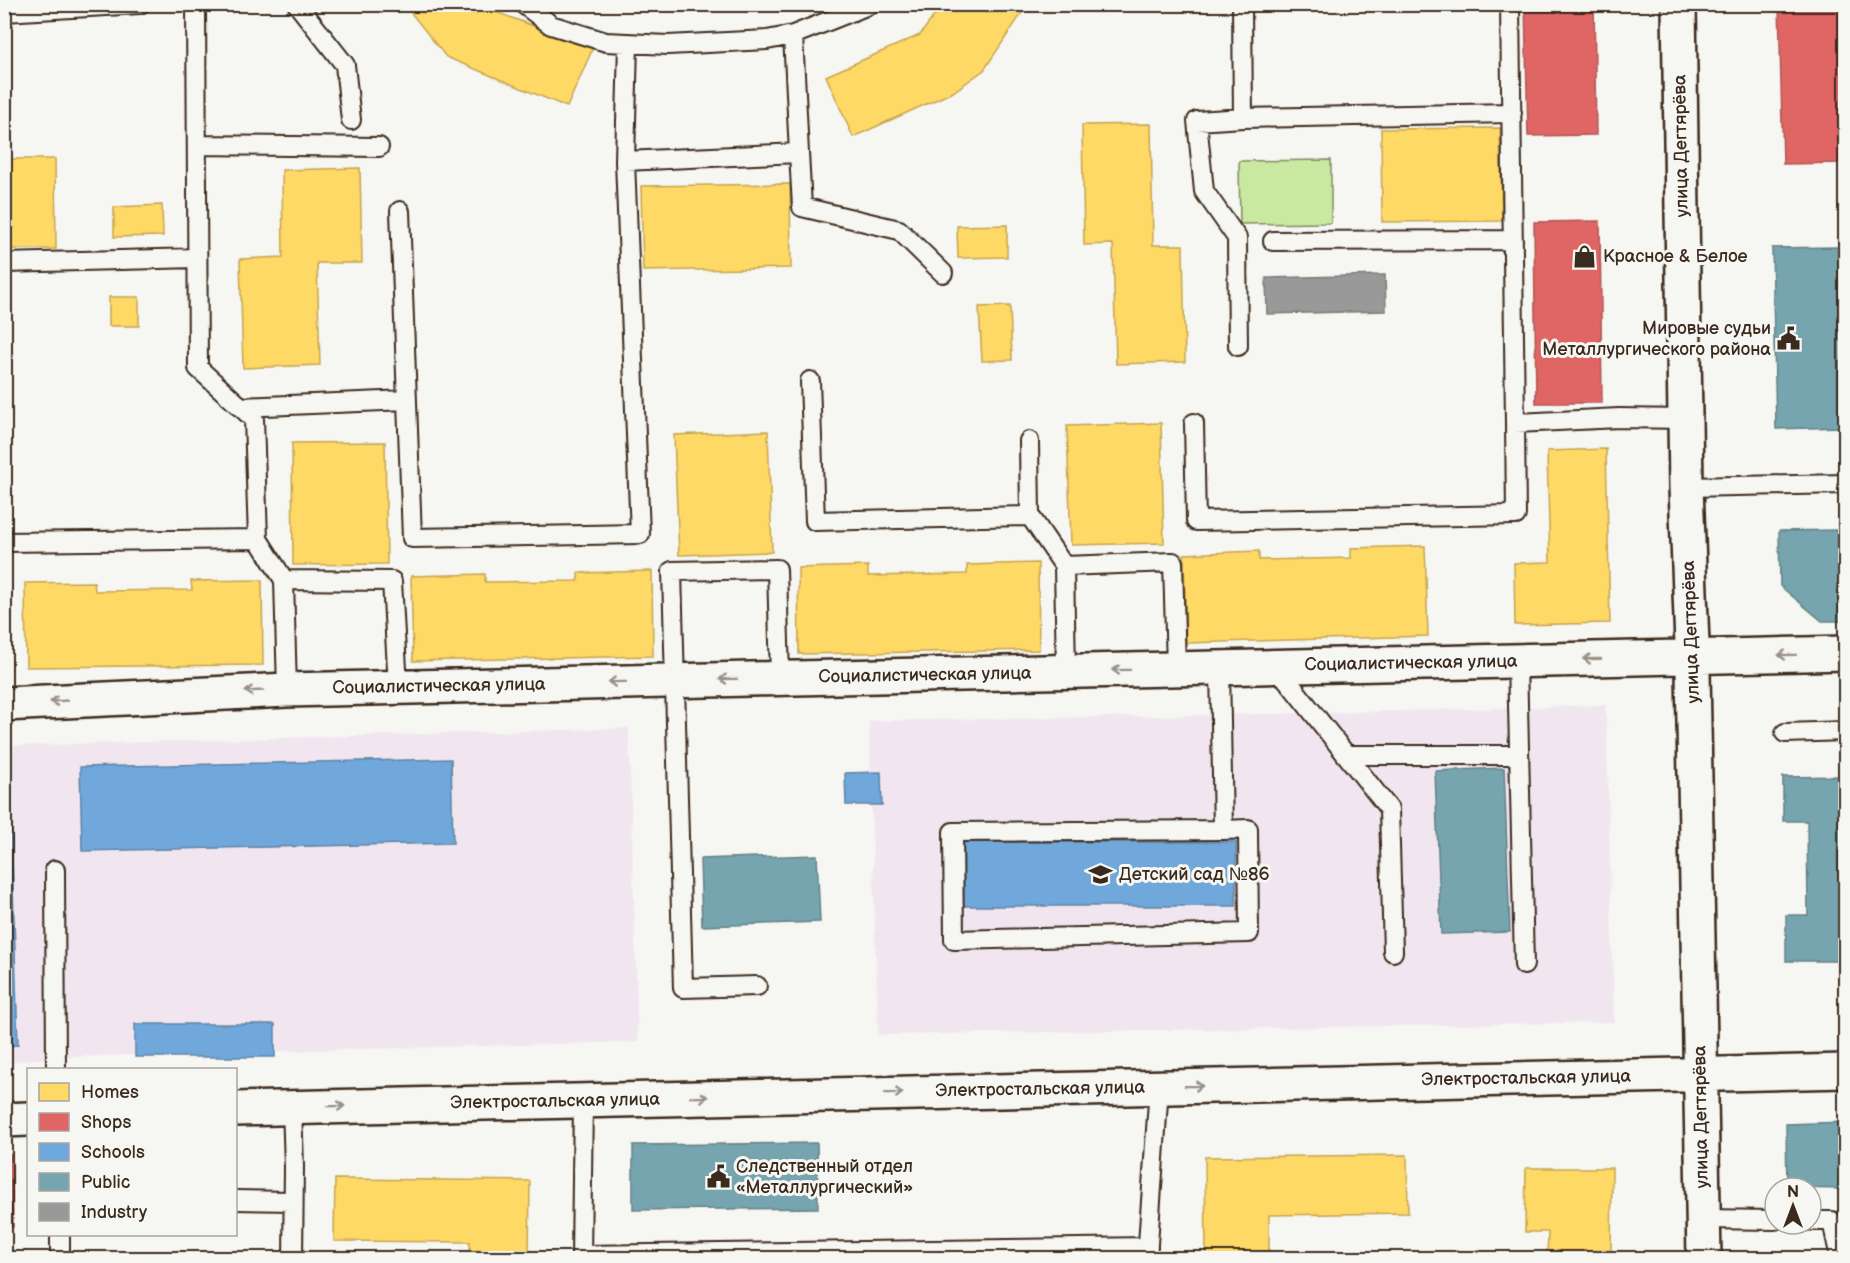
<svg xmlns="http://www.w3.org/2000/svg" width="1850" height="1263" font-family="'Balsamiq Sans',sans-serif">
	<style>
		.built { fill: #f1e6f0 }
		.green { fill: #c9e9a1; stroke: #828a60; stroke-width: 1.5 }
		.homes { fill: #ffd966; stroke: #c4a450; stroke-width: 1.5 }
		.shops { fill: #e06666; stroke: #ae5450; stroke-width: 1.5 }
		.schools { fill: #6fa8dc; stroke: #5f82a3; stroke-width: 1.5 }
		.public { fill: #76a5af; stroke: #648084; stroke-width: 1.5 }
		.industry { fill: #999; stroke: #7d7874; stroke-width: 1.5 }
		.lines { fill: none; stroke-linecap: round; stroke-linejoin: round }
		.service-casing { stroke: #3b2a1e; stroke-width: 22 }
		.minor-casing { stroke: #3b2a1e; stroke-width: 38 }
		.service { stroke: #f6f6f2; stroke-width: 18 }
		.minor { stroke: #f6f6f2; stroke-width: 33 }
		.oneway { stroke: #989088 }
		.labels { text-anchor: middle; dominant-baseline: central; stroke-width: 6; stroke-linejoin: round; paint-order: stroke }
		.street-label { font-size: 18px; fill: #3b2a1e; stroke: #f6f6f2 }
		.poi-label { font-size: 18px; fill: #3b2a1e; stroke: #f6f6f2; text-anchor: start }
	</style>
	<rect width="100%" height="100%" fill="#f6f6f2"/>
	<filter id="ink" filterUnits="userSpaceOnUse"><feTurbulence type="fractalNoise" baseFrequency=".0167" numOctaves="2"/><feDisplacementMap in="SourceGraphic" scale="12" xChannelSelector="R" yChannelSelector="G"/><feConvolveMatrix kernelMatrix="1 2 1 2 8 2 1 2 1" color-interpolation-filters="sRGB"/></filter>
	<g filter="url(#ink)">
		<path class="built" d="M1606,705L1614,1022L878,1035L869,721L1324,713Z
			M629,728L638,1042L55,1057L5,1063L4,746Z"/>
		<path class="green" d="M1331,160V223L1240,224L1239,161Z"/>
		<path class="homes" d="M404,4H485L488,9L593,48L567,107L446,57Z
			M943,4H1028L984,70L953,92L853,137L826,76L920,35Z
			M1151,124L1153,245H1183L1185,362L1116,364L1113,244L1084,245L1082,125Z
			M1500,128L1502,221L1382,222L1381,129Z
			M4,159H55L56,249H4Z
			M360,168L362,263H317L320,365L243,368L240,259L283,257L282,170Z
			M790,184L791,268L643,271L641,186Z
			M162,205L163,236L114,237V207Z
			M1007,225V257L958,258L957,226Z
			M109,297H139V326H109Z
			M1010,306L1012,360L982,361L979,307Z
			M1161,423L1164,543L1071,545L1067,426Z
			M768,431L772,552L679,555L674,435Z
			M385,442L387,564L293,565L292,443Z
			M1606,449L1610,623L1515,625L1514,563L1550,562L1547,451Z
			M1425,546L1428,636L1186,643L1184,554L1259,551V560L1351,558V548Z
			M1038,563L1039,650L799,654L798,568L868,566V576L967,574V565Z
			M652,571L653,656L413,661L411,576L485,574V582L578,581V573Z
			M262,580L263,665L26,667L25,583L94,582L95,591L192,590L191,581Z
			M1407,1155L1408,1213L1269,1215V1258H1206L1205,1157Z
			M1526,1168H1612L1611,1258H1547L1548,1232H1525Z
			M335,1179L530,1181L529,1258H470V1242L334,1241Z
			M78,1253H118V1258H78Z"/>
		<path class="shops" d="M1525,4H1594L1596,135L1528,136Z
			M1779,4H1843L1846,163L1783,164Z
			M1600,221L1602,403H1536L1534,222Z
			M11,1154L13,1227H4V1155Z"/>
		<path class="schools" d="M4,759H9L18,1045L4,1046Z
			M451,759L453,843L82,851L80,767Z
			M881,772L882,805H846L845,773Z
			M962,842H1236V906H962Z
			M135,1024H275V1057H135Z"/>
		<path class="public" d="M1838,247L1841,427L1776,429L1772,248Z
			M1838,530V557L1846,566V621H1822L1780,586L1779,531Z
			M1504,768L1510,932L1441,934L1435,771Z
			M1846,776V961H1786V915H1808L1807,821H1783V777Z
			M817,855L820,922L702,926L700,859Z
			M1846,1122V1189L1787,1188L1786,1124Z
			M817,1143L818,1208L633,1210V1145Z"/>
		<path class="industry" d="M1385,275L1386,311L1267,314L1266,278Z"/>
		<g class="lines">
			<defs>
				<path id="service" d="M297,4L345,65L351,120
					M523,4L551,25L606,42L668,45L767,40L793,35L871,4
					M1510,4L1515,423
					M4,12L140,4
					M628,43L625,161L799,153L793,35
					M1243,118L1512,113
					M197,145L379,147
					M799,153L802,207L899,230L943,273
					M400,211L412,538L640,534L625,161
					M1273,241L1513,240
					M4,263L197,258
					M1238,346L1237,238L1204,191L1197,121L1243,118L1242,4
					M810,381L815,521L1030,516L1029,441
					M240,407L407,400
					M1194,423L1196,521L1516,515L1515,423L1619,418L1685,419
					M1686,487L1846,484
					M1030,516L1064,566
					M258,539L284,580L287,690
					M4,542L258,539L254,419L198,368L196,4
					M284,580L392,581L398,687
					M1517,661L1524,965
					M1276,666L1389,809L1393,952
					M1220,668L1223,830L953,832L954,940L1249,933L1248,829L1223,830
					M1066,671L1064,566L1173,562L1176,669
					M1785,733L1846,731
					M1346,755H1519
					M55,870L56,1070
					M757,986L683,988L672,571L777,569L780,678
					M292,1107L294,1166L293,1258
					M236,1200L293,1201
					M1703,1219L1775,1220
					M1811,1221H1832L1840,1258
					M60,1234V1258
					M581,1255L1148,1247
					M581,1258L583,1100
					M1147,1258L1159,1087"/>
				<path id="minor" d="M1679,4L1686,487L1693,671L1704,1258
					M4,704L287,690L1846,653
					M236,1109L1846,1071
					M4,1120L28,1119"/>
			</defs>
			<use href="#service" class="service-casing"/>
			<use href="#minor" class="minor-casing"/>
			<use href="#service" class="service"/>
			<use href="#minor" class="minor"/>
		</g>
		<defs><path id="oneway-shaft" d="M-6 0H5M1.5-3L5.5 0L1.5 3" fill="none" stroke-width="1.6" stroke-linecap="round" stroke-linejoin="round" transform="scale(1.5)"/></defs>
		<g class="oneway">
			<use href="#oneway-shaft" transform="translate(1787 655) rotate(179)"/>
			<use href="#oneway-shaft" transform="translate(1592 659) rotate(179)"/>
			<use href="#oneway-shaft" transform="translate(1121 670) rotate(179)"/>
			<use href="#oneway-shaft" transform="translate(728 679) rotate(179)"/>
			<use href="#oneway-shaft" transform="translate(617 682) rotate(179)"/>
			<use href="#oneway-shaft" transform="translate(254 691) rotate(177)"/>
			<use href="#oneway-shaft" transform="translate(59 701) rotate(177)"/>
			<use href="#oneway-shaft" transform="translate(1194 1086) rotate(-1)"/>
			<use href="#oneway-shaft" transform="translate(894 1093) rotate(-1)"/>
			<use href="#oneway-shaft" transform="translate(699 1097) rotate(-1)"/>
			<use href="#oneway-shaft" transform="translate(336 1106) rotate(-1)"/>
		</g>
	</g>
	<defs>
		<symbol id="shop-bare" viewBox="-9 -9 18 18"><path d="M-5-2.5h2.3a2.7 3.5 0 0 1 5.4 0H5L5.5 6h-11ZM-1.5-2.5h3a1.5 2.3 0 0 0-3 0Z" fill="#3b2a1e" stroke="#f6f6f2" stroke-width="2.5" paint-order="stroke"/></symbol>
		<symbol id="civic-bare" viewBox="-9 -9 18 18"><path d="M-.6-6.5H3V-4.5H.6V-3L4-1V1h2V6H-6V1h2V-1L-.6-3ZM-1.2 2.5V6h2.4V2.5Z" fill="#3b2a1e" stroke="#f6f6f2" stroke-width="2.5" paint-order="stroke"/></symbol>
		<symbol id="school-bare" viewBox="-9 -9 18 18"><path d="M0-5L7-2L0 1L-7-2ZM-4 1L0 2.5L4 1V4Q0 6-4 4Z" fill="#3b2a1e" stroke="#f6f6f2" stroke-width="2.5" paint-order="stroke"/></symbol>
	</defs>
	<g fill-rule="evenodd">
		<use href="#shop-bare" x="1568" y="240" width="33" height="33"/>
		<use href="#civic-bare" x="1772" y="322" width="33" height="33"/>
		<use href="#school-bare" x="1084" y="858" width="33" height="33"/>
		<use href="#civic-bare" x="702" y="1160" width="33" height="33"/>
	</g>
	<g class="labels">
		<g class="street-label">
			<text transform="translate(1681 146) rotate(-91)">улица Дегтярёва</text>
			<text transform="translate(1691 632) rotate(-92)">улица Дегтярёва</text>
			<text transform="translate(1411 663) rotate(-1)">Социалистическая улица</text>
			<text transform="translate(925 675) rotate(-1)">Социалистическая улица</text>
			<text transform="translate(439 686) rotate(-1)">Социалистическая улица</text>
			<text transform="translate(1526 1078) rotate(-1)">Электростальская улица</text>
			<text transform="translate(1040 1089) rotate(-1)">Электростальская улица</text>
			<text transform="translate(555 1101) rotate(-1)">Электростальская улица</text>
			<text transform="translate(1701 1117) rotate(-91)">улица Дегтярёва</text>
		</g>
		<g class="poi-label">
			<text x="1603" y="256">Красное &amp; Белое</text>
			<text x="1771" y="328" text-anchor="end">Мировые судьи<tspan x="1771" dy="21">Металлургического района</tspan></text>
			<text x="1119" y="874">Детский сад №86</text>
			<text x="736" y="1166">Следственный отдел<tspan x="736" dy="21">«Металлургический»</tspan></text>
		</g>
	</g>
	<rect width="1850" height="1263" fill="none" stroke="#f6f6f2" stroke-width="24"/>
	<rect x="12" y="12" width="1826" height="1239" fill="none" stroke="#3b2a1e" stroke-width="2" filter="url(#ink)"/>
	<rect x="27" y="1068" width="210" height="168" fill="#f6f6f2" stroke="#aba49d" stroke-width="1.5"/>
	<rect x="39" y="1083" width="30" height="18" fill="#ffd966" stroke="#aba49d" stroke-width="1.5"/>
	<text x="81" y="1098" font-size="18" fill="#3b2a1e">Homes</text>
	<rect x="39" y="1113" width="30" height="18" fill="#e06666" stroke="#aba49d" stroke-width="1.5"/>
	<text x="81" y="1128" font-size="18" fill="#3b2a1e">Shops</text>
	<rect x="39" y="1143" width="30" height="18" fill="#6fa8dc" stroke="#aba49d" stroke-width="1.5"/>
	<text x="81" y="1158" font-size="18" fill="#3b2a1e">Schools</text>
	<rect x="39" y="1173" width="30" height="18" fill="#76a5af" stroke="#aba49d" stroke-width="1.5"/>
	<text x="81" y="1188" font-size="18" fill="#3b2a1e">Public</text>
	<rect x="39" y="1203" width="30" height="18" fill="#999999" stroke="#aba49d" stroke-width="1.5"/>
	<text x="81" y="1218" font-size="18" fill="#3b2a1e">Industry</text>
	<g transform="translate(1793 1206)"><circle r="28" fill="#f6f6f2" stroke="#aba49d" stroke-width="1.5"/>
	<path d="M0-4.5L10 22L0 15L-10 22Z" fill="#3b2a1e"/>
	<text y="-9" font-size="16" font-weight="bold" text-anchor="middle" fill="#3b2a1e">N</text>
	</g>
</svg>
